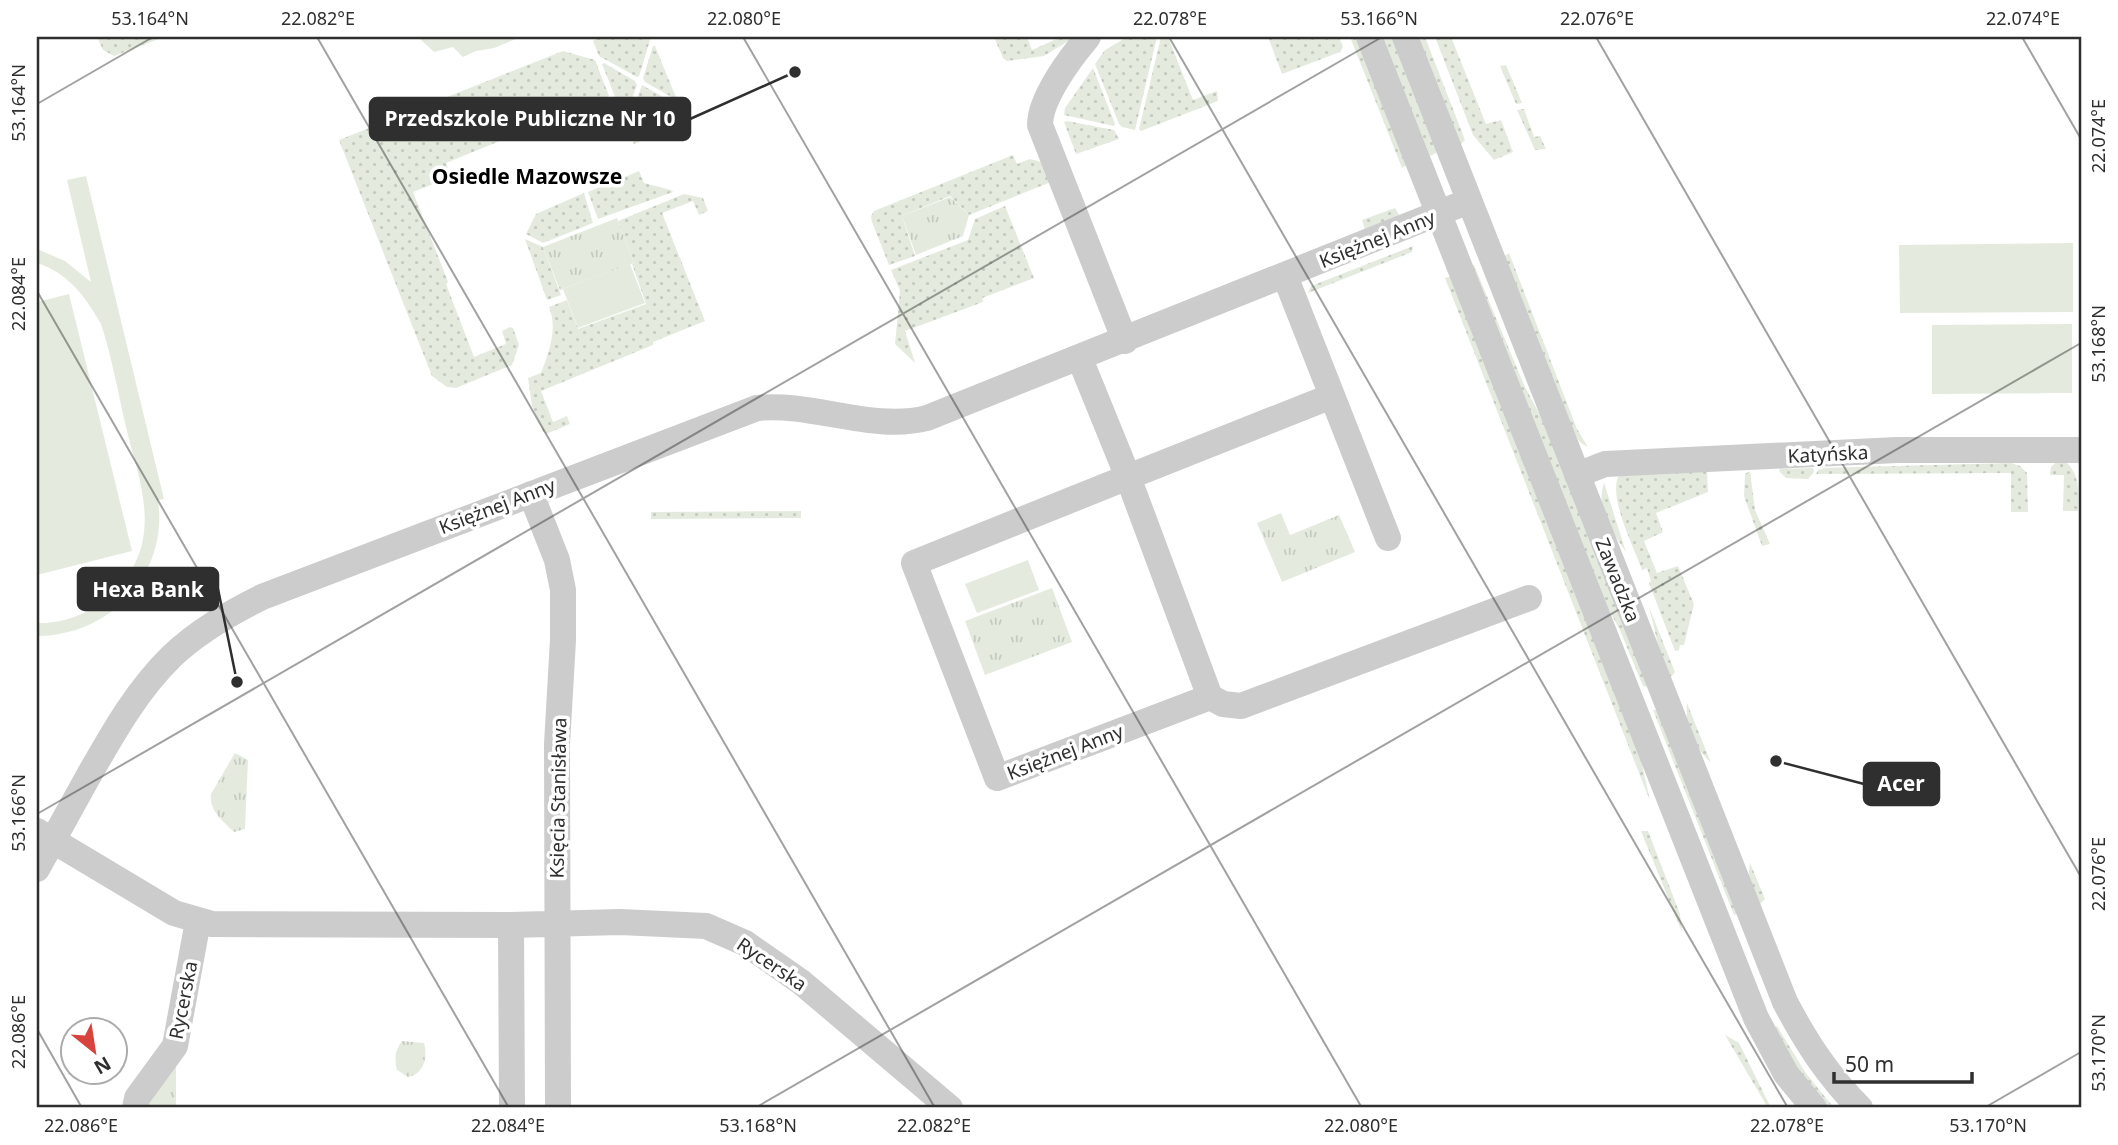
<svg xmlns="http://www.w3.org/2000/svg" width="2118" height="1145" font-family="'Noto Sans',sans-serif">
	<style>
		.grass { fill: url(#grass-dots) }
		.park { fill: url(#park-tufts) }
		.garden { fill: #e4ebde }
		.lines { fill: none; stroke-linecap: round; stroke-linejoin: round }
		.minor { stroke: #ccc; stroke-width: 26 }
		.ticks { fill: none; stroke: #2f2f2f; stroke-width: 2; stroke-opacity: 0.45 }
		.labels { text-anchor: middle; dominant-baseline: central; stroke-width: 7; stroke-linejoin: round; paint-order: stroke }
		.street-label { font-size: 19px; fill: #2f2f2f; stroke: #fff }
		.neighbourhood-label { font-size: 21px; font-weight: bold; fill: #000; stroke: #fff }
		.leader { fill: none; stroke: #2f2f2f; stroke-width: 2.5 }
		.callout-dot { fill: #2f2f2f; stroke: #fff; stroke-width: 2.5 }
		.callout { fill: #2f2f2f; stroke: #2f2f2f; stroke-width: 2.5 }
		.callout-label { font-size: 21px; text-anchor: middle; font-weight: bold; fill: #fff }
		.neatline { fill: none; stroke: #2f2f2f; stroke-width: 2.5 }
		.ticks-label { font-size: 18px; text-anchor: middle; fill: #2f2f2f }
	</style>
	<defs>
		<pattern id="grass-dots" width="8" height="8" patternUnits="userSpaceOnUse" patternTransform="scale(1.75)"><rect width="8" height="8" fill="#e4ebde"/><path d="M2 2h.1M6 6h.1" fill="none" stroke="#c4cabf" stroke-width="1.8" stroke-linecap="round"/></pattern>
		<pattern id="park-tufts" width="24" height="20" patternUnits="userSpaceOnUse" patternTransform="scale(1.75)"><rect width="24" height="20" fill="#e4ebde"/><path d="M3 7l-1-3M5 7V3M7 7l1-3M15 17l-1-3M17 17v-4M19 17l1-3" fill="none" stroke="#c4cabf"/></pattern>
	</defs>
	<rect width="100%" height="100%" fill="#fff"/>
	<path class="grass" d="M97,37H164L114,56L103,50Z
		M599,37H651L639,76L637,77L599,56L593,41Z
		M994,37H1027L1032,50L1061,37H1075L1044,56L1007,61L1003,58Z
		M1127,37H1157L1135,130L1122,127L1119,124L1095,64L1105,50Z
		M1161,37H1168L1193,100L1217,91L1218,101L1141,131L1139,129Z
		M1268,37H1339L1343,47L1340,52L1282,74Z
		M1350,37H1358L1409,164L1402,168Z
		M1381,37H1392L1438,152L1430,156Z
		M1415,37H1425L1465,140L1458,147Z
		M1435,37H1451L1486,124L1501,120L1513,152L1494,160L1473,135Z
		M653,46H655L677,100L645,82L643,78Z
		M563,51L595,60L609,96L446,163L451,177L413,192L448,282L446,284L474,357L506,344L502,331L510,327L513,328L519,345L512,365L456,388L447,387L432,376L339,140Z
		M604,63L635,81L637,85L624,119L602,64Z
		M1506,65L1522,103L1516,104L1500,66Z
		M1093,68L1115,124L1114,126L1064,115L1065,108Z
		M642,85L679,106L682,112L678,113L674,105L657,112L664,131L634,144L627,127Z
		M1524,109L1534,137L1540,136L1546,149L1535,150L1517,110Z
		M1067,121L1114,130L1119,139L1076,154L1064,122Z
		M1013,155L1017,164L1030,159L1042,162L1051,182L969,215L950,196L902,216L915,256L889,265L872,222L871,216L874,211Z
		M639,171L644,183L671,190L673,192L598,219L588,192Z
		M584,193L593,223L543,243L526,234L536,214Z
		M684,194L703,198L708,211L699,215L693,201L662,213L705,321L653,342V345L541,391L553,422L567,416L570,424L546,434L543,431L532,406L528,378L541,373C549,352 558,329 549,307L567,300L578,329L646,304L632,264L634,263L618,221Z
		M1005,206L1034,278L982,298L983,302L905,331L915,363L895,344L900,291L891,270L968,240L975,219Z
		M1395,208L1401,218L1365,230L1362,220Z
		M525,239L543,247L561,295L547,300Z
		M1413,246L1412,252L1308,293L1311,286Z
		M1509,253L1577,429L1588,447L1581,443L1569,428L1502,258Z
		M1474,265L1524,385L1548,430L1651,687L1643,686L1619,628L1592,581L1470,267Z
		M1452,276L1640,755L1650,801L1692,908L1445,278Z
		M2057,461H2065C2081,475 2078,492 2078,511H2063L2064,475H2050L2051,467Z
		M2011,463L2020,466L2027,473L2028,512H2011V473L1816,474L1819,468Z
		M1813,468L1814,472L1808,479L1786,478L1779,471L1780,469Z
		M1707,471L1708,492L1656,513L1663,532L1644,541L1657,573L1678,566L1694,604L1684,645H1680L1679,650L1675,651L1649,583L1651,581L1647,568L1642,570C1634,547 1609,500 1618,477L1624,474Z
		M1750,471L1755,510L1770,544L1762,546L1744,496L1745,474Z
		M1604,483L1626,552C1612,531 1595,509 1604,483Z
		M801,511V518L651,519V512Z
		M1649,607L1675,672L1671,677L1664,669Z
		M1687,703L1711,763C1693,745 1685,728 1687,703Z
		M1659,709L1740,913L1734,915L1653,710Z
		M1641,831H1648L1680,914L1682,932Z
		M1750,863L1765,899L1758,906L1748,880Z
		M1777,1026L1805,1072L1834,1108H1826L1800,1076L1772,1029Z
		M1725,1035L1739,1043L1771,1108H1768Z"/>
	<path class="park" d="M950,197L969,215L963,236L916,255L902,216Z
		M617,218L634,263L560,290L543,247Z
		M1281,513L1290,535L1339,515L1355,552L1282,582L1257,523Z
		M1052,588L1072,642L985,675L965,621Z
		M235,753L248,760L245,829L234,832C223,821 209,811 211,794Z
		M402,1041L424,1043C428,1057 424,1074 408,1077L397,1070C394,1058 395,1051 402,1041Z
		M176,1061V1108H143Z"/>
	<path class="garden" d="M418,37H521L494,48L476,51L463,57L453,47L434,52Z
		M86,176L164,499L158,500C169,574 110,636 37,636V623C88,625 139,584 144,532C148,497 134,461 126,427C118,393 112,357 101,324C85,296 68,273 37,263V249L65,261L91,282L67,180Z
		M2073,243V312L1900,313L1899,245Z
		M630,264L645,303L578,328L563,289Z
		M69,294L132,551L37,575V302Z
		M2072,324V393L1932,394V325Z
		M1028,560L1039,590L977,613L965,584Z"/>
	<g class="lines">
		<path class="minor" d="M1088,37C1071,57 1040,98 1040,125L1125,341
			M1369,37L1756,1018L1786,1074L1814,1108
			M1405,37L1785,1002C1806,1042 1828,1076 1860,1108
			M1285,276L1388,538
			M1080,359L1128,477L1332,396
			M1577,475L1605,464L1897,450H2081
			M531,494L557,560L563,590V640L557,744L558,1108
			M1210,697L1128,477L914,563L997,778L1210,697L1223,704L1241,706L1529,598
			M37,831L174,913L212,924L511,925L512,1108
			M37,869C54,838 72,806 89,775C113,733 137,690 172,656C198,631 230,613 262,597L757,408C812,402 873,432 927,418L1469,201
			M511,925L620,922L706,926L745,943L801,982L950,1108
			M135,1108L137,1098L175,1046L198,921"/>
	</g>
	<path class="ticks" d="M317,37L935,1108M743,37L1362,1108M1169,37L1788,1108M1596,37L2081,877M2022,37L2081,139M37,104L153,37M37,291L509,1108M37,814L1382,37M37,1029L82,1108M755,1108L2081,343M1984,1108L2081,1052"/>
	<g class="labels">
		<g class="street-label">
			<text transform="translate(1377 239) rotate(-22)">Księżnej Anny</text>
			<text transform="translate(1828 454) rotate(-3)">Katyńska</text>
			<text transform="translate(497 506) rotate(-21)">Księżnej Anny</text>
			<text transform="translate(1618 580) rotate(68)">Zawadzka</text>
			<text transform="translate(1065 752) rotate(-21)">Księżnej Anny</text>
			<text transform="translate(558 798) rotate(-89)">Księcia Stanisława</text>
			<text transform="translate(772 964) rotate(34)">Rycerska</text>
			<text transform="translate(183 1000) rotate(-79)">Rycerska</text>
		</g>
		<g class="neighbourhood-label">
			<text x="527" y="176">Osiedle Mazowsze</text>
		</g>
	</g>
	<path class="leader" d="M795 72L690 119M237 682L218 589M1776 761L1864 784"/>
	<g class="callout-dot">
		<circle cx="795" cy="72" r="7"/>
		<circle cx="237" cy="682" r="7"/>
		<circle cx="1776" cy="761" r="7"/>
	</g>
	<g class="callout">
		<rect x="370" y="98" width="320" height="42" rx="7"/>
		<rect x="78" y="568" width="140" height="42" rx="7"/>
		<rect x="1864" y="763" width="75" height="42" rx="7"/>
	</g>
	<g class="callout-label">
		<text x="530" y="126">Przedszkole Publiczne Nr 10</text>
		<text x="148" y="597">Hexa Bank</text>
		<text x="1901" y="791">Acer</text>
	</g>
	<rect width="2118" height="1145" fill="none" stroke="#ffffff" stroke-width="77"/>
	<g transform="translate(94 1051) rotate(150)"><circle r="33" fill="#ffffff" stroke="#acacac" stroke-width="2"/>
	<path d="M0-5L12 26L0 18L-12 26Z" fill="#d9433e"/>
	<text y="-10" font-size="19" font-weight="bold" text-anchor="middle" fill="#2f2f2f">N</text>
	</g>
	<path d="M1834 1072v10h138v-10" fill="none" stroke="#2f2f2f" stroke-width="3.5"/>
	<text x="1845" y="1072" font-size="21" fill="#2f2f2f" stroke="#ffffff" stroke-width="5" paint-order="stroke">50 m</text>
	<rect x="38" y="38" width="2042" height="1068" class="neatline"/>
	<g class="ticks-label">
		<text x="150" y="25">53.164°N</text>
		<text x="318" y="25">22.082°E</text>
		<text x="744" y="25">22.080°E</text>
		<text x="1170" y="25">22.078°E</text>
		<text x="1379" y="25">53.166°N</text>
		<text x="1597" y="25">22.076°E</text>
		<text x="2023" y="25">22.074°E</text>
		<text transform="translate(19 103) rotate(-90)" y="6">53.164°N</text>
		<text transform="translate(2099 136) rotate(-90)" y="6">22.074°E</text>
		<text transform="translate(19 294) rotate(-90)" y="6">22.084°E</text>
		<text transform="translate(2099 344) rotate(-90)" y="6">53.168°N</text>
		<text transform="translate(19 813) rotate(-90)" y="6">53.166°N</text>
		<text transform="translate(2099 874) rotate(-90)" y="6">22.076°E</text>
		<text transform="translate(19 1032) rotate(-90)" y="6">22.086°E</text>
		<text transform="translate(2099 1053) rotate(-90)" y="6">53.170°N</text>
		<text x="81" y="1132">22.086°E</text>
		<text x="508" y="1132">22.084°E</text>
		<text x="758" y="1132">53.168°N</text>
		<text x="934" y="1132">22.082°E</text>
		<text x="1361" y="1132">22.080°E</text>
		<text x="1787" y="1132">22.078°E</text>
		<text x="1988" y="1132">53.170°N</text>
	</g>
</svg>
